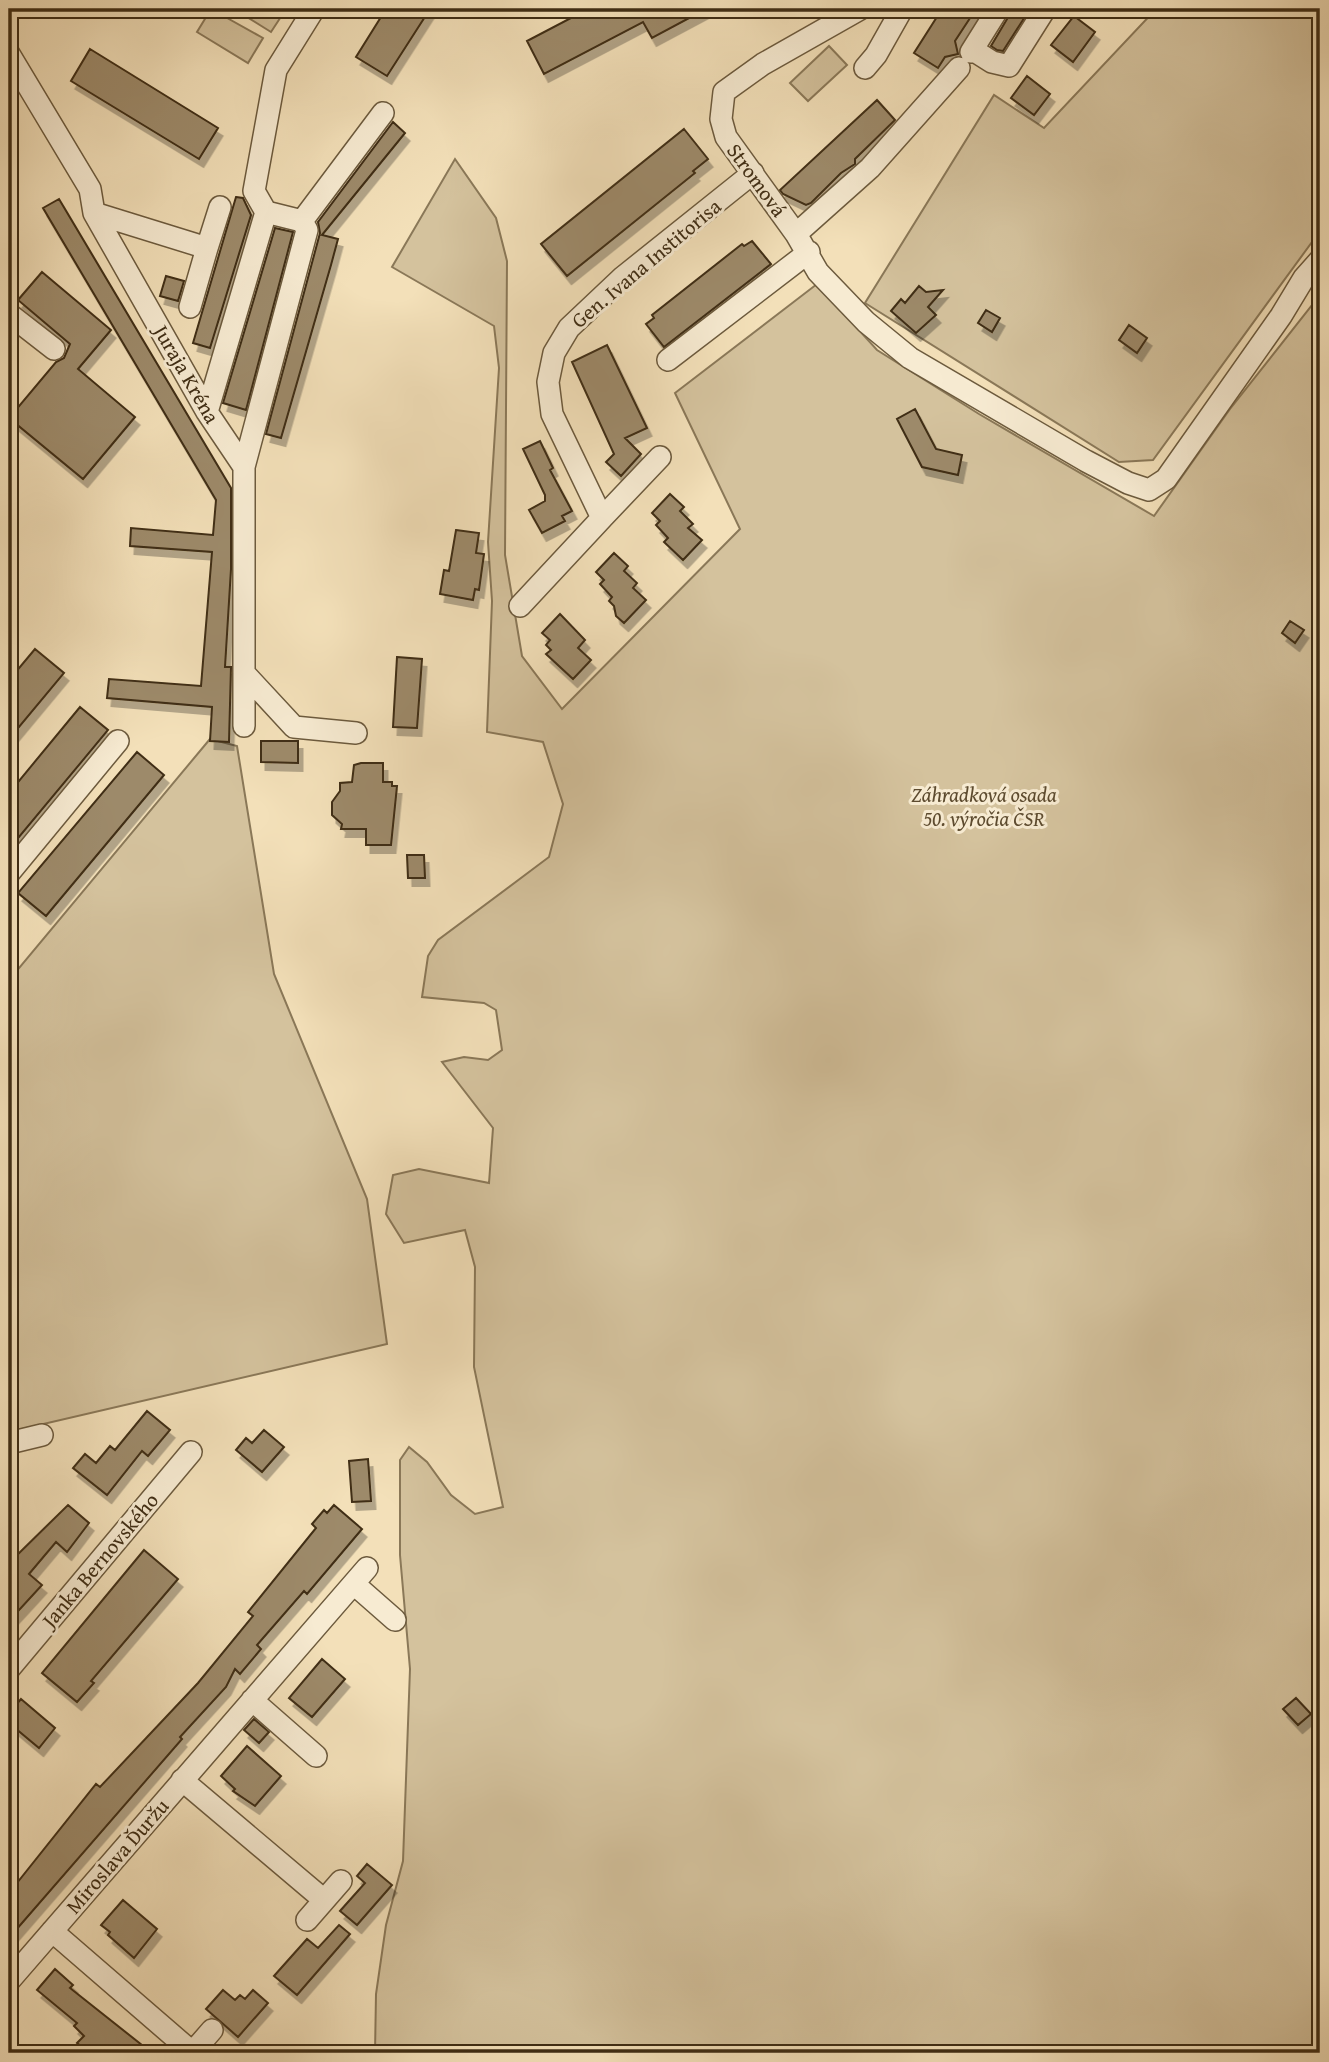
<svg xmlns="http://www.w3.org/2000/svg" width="1329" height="2062" font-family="'Gentium Book Plus',serif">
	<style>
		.green { fill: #d4c29d; stroke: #8a7858; stroke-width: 2 }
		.building { fill: #9d8a6a; stroke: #3f2d14; stroke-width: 2; filter: url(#shadow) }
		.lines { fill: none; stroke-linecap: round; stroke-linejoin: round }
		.minor-casing { stroke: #6c5a3d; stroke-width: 24 }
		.minor { stroke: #f7ebd2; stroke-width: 21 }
		.labels { text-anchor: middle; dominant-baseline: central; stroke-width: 6; stroke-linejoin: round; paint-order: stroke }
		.street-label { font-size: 21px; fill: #3f2d14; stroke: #f7ebd2 }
		.park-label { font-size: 21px; font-style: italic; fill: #5d4b2f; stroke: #f7ebd2 }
	</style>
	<defs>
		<filter id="shadow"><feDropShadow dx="4.5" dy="8" stdDeviation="0" flood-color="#0004"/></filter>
	</defs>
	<rect width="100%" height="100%" fill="#f3e0b9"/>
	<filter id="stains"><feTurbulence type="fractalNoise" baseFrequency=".00286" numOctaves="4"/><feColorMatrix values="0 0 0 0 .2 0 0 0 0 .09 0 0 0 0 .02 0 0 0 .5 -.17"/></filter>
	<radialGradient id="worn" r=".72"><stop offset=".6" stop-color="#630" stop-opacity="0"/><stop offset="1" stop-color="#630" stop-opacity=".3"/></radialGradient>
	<path class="green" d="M211,9L263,38L248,63L197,32Z
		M234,9H286L271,32Z
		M1156,9H1320V231L1153,460L1119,462L865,303L994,95L1044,128Z
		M829,46L847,65L808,101L790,83Z
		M455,159L496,218L507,261L505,555L522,656L562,709L740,529L675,393L817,284L877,350L979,414L1154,516L1230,409L1320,295V2053H375L376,1994L386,1925L403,1861L410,1669L400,1555V1460L409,1447L427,1462L451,1495L475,1514L503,1507L474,1367L475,1267L465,1230L404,1243L386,1214L393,1175L419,1169L489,1183L493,1128L442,1062L464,1057L488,1060L502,1050L496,1010L484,1003L422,997L428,956L438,940L549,857L563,804L543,742L487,732L492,601L488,542L499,368L494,326L392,267Z
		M210,739L237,746L274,974L367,1199L387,1344L9,1432V980Z"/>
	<path class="building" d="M386,9H430L387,76L356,57Z
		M588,9H706L652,38L643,22L544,74L527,41Z
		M942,9H976L955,41L958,54L945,57L938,68L914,53Z
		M1013,9H1030L1003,51L997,50L991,46Z
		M1074,16L1095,32L1073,62L1051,45Z
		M90,49L218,128L199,159L71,81Z
		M1027,76L1050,94L1034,115L1011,98Z
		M877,100L895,120L855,159V164L841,173L811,203L806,205L783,194L780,190Z
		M393,122L405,133L322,235L338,239L331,265L281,438L266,434L320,233L318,222Z
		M684,129L708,159L693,171L695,173L567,276L541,244Z
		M236,197L243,198L251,215L210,348L193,343Z
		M59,199L231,488V569L225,667H231L229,742L210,741L212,707L107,698L109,679L201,686L212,552L130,546L131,528L213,535L216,500L43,208Z
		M275,228L293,232L246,410L223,403Z
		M752,241L771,264L664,347L646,324L654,318L652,315L742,244L744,246Z
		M42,272L111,330L78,369L135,417L83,479L9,418L56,362L64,358L70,344L18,300Z
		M166,276L184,281L178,301L160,296Z
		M919,286L926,292L943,290L928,307L936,315L916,333L891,311L901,299L905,303Z
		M986,310L1000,318L992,332L978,323Z
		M1129,325L1147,338L1137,353L1119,340Z
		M607,345L647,428L625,438L641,454L621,476L606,462L614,454L572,362Z
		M915,409L936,449L962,455L958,475L922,467L897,419Z
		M540,441L553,468L550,470L572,511L562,516L565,521L542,533L529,510L545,501V495L523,449Z
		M670,494L684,507L680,511L693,524L688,528L702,540L683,560L664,542L668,538L656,525L660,521L652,513Z
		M456,530L479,533L476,553L484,554L479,590L475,589L473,600L440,594L444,570L449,571Z
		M614,553L628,566L624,571L637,583L633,588L646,600L624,623L616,616L614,606L609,601L612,597L600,584L604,580L596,572Z
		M560,614L585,640L578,648L591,660L573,679L546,654L551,650L546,645L550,640L542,633Z
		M1290,621L1304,630L1295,643L1282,633Z
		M35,649L64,673L9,739V680Z
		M397,657L422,659L417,728L393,727Z
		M80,707L108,730L9,849V793Z
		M261,741H298V763L261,762Z
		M137,752L164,775L46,916L18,893Z
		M361,763H383V782H392V786H397L391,845H366V829H341L342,824L332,815V802L340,791V783L352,782L354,765Z
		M407,855H424L425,878H408Z
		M147,1411L170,1430L148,1456L142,1451L107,1495L73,1468L85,1454L96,1463L110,1446L115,1450Z
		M264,1430L284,1447L262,1472L236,1450L246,1438L252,1443Z
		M368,1459L371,1501L352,1502L349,1461Z
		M68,1505L89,1523L67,1552L56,1542L29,1574L42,1585L9,1621V1563Z
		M334,1505L362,1529L307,1594L304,1591L257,1645L261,1649L240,1674L235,1669L226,1687L180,1737L182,1739L9,1938V1893L96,1784L100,1787L198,1683L253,1616L248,1612L316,1528L312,1524L324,1510L327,1513Z
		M144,1550L178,1579L91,1681L94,1683L77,1702L42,1673Z
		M322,1659L345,1679L312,1717L289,1698Z
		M1296,1698L1311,1714L1298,1725L1283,1709Z
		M21,1699L55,1728L39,1748L9,1723V1713Z
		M254,1719L269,1732L259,1743L244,1730Z
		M247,1746L281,1776L255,1806L233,1791L235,1789L221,1776Z
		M367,1864L392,1885L357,1925L340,1911L365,1883L357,1876Z
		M123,1900L157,1929L134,1958L108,1935L110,1932L101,1925Z
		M339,1925L350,1934L297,1995L274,1976L307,1939L318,1948Z
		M55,1969L73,1985L70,1988L152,2053H89L77,2043L84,2036L74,2026L77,2023L37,1990Z
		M223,1990L235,2000L240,1995L245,1999L253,1990L268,2003L238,2037L206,2009Z"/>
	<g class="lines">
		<defs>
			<path id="minor" d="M860,9L763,64L724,92L721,119L726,137L796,234L870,168L959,68
				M973,50L992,62L1009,66L1045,9
				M971,52L998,9
				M9,54L90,189L94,213L207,412L244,467V726
				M865,68L876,55L902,9
				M266,212L254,191L276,70L314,9
				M94,213L207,248L190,307
				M796,234L818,272L866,322L910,358L1086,461L1128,483L1149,490L1166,479L1281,316L1304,278L1320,260
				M207,248L220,207
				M9,314L54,349
				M668,360L809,252
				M207,412L266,212L302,221L383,113
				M244,467L307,230L302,221
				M602,518L660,457
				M520,606L602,518L552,414L548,382L554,353L569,328L623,277L753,173
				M244,673L294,727L356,733
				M9,873L118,741
				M9,1443L42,1435
				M354,1584L395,1620
				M9,1669L191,1452
				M252,1700L316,1756
				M182,1780L324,1900
				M307,1920L341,1881
				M52,1931L193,2053
				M9,1981L367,1568
				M192,2053L212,2030"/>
		</defs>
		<use href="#minor" class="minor-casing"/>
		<use href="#minor" class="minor"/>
	</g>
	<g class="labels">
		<g class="street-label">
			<text transform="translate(757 180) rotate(54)">Stromová</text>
			<text transform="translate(646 263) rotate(-40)">Gen. Ivana Institorisa</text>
			<text transform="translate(187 374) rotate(60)">Juraja Kréna</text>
			<text transform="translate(100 1560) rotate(-50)">Janka Bernovského</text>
			<text transform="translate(117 1856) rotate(-49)">Miroslava Ďuržu</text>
		</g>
		<g class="park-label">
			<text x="984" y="794">Záhradková osada<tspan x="984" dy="24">50. výročia ČSR</tspan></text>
		</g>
	</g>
	<rect width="1329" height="2062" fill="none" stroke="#f3e0b9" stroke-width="35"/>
	<rect x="10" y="10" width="1308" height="2041" fill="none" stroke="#3f2d14" stroke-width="3.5"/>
	<rect x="18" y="18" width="1294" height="2027" fill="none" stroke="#3f2d14" stroke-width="2"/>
	<rect width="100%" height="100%" filter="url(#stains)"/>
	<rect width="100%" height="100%" fill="url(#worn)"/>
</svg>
